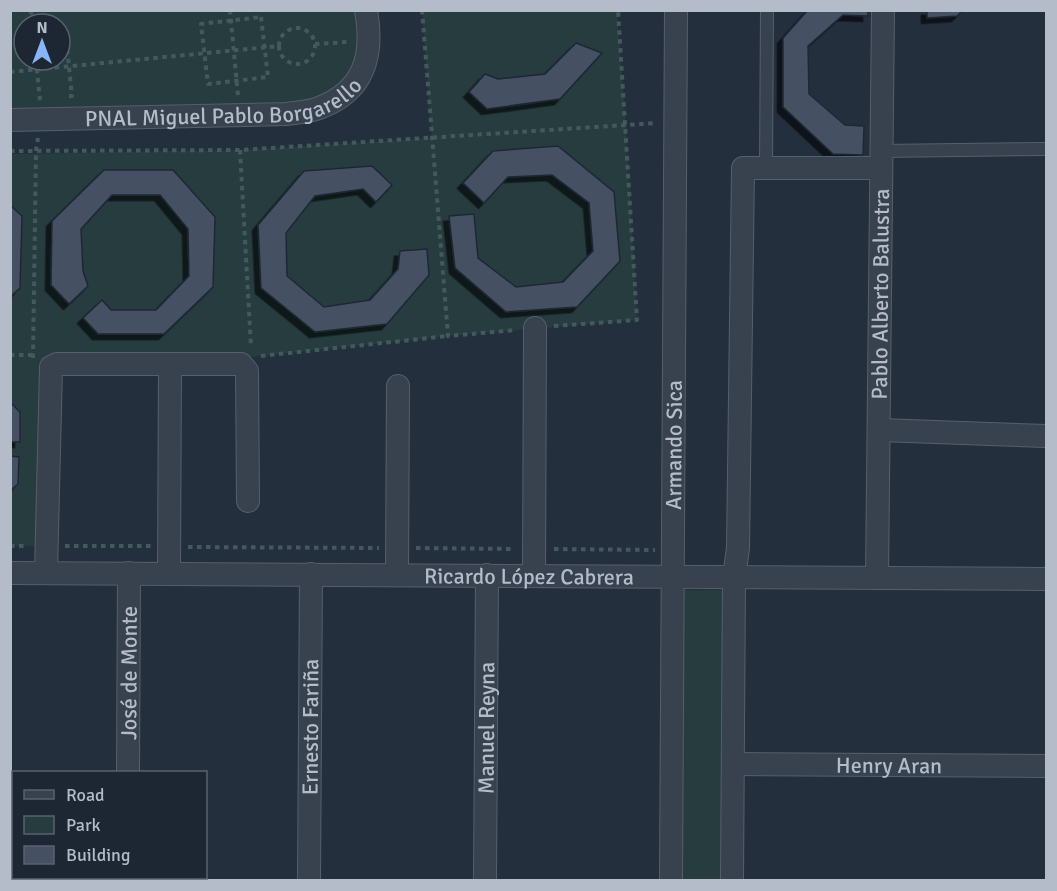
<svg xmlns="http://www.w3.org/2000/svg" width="1057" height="891" font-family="Signika,sans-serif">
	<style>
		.green { fill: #263c3f; fill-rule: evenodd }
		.building { fill: #455162; stroke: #1f2835; stroke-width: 1.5; filter: url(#shadow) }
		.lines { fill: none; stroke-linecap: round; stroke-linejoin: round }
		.lane-casing { stroke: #565f6c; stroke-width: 14 }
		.street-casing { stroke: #565f6c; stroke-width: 24 }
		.path { stroke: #44595c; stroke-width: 4; stroke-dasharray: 4.5 4.5; stroke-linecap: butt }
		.lane { stroke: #38414e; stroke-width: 12 }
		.street { stroke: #38414e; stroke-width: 22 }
		.labels { text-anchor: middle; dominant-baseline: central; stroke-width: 6; stroke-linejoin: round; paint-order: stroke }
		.street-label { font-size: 22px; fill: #b4bcc9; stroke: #1d2633 }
	</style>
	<defs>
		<filter id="shadow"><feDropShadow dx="-5.5" dy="5.5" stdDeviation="0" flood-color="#0009"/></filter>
	</defs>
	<rect width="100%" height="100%" fill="#242f3e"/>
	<path class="green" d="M10,11H366L368,56L317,109L11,120ZM24,24H60V60H24Z
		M422,11H617L626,125L637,320L448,336L252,357L47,355L46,546H11L10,154L240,150L432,138Z
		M680,590H723V880H681Z"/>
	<path class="building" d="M808,10H868V16L843,15L808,46L809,94L845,125L864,126L863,155L833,154L783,107V38Z
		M927,10H963L957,16L927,18Z
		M576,43L602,53L560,99L487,109L469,92L485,74L498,79L545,74Z
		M558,146L614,192L620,261L577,307L506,312L455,268L449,216L474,214L478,258L516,287L563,282L593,251L589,203L552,175L508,177L484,203L463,183L493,151Z
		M372,166L392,185L376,202L363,189L315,196L286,233L287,276L324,307L370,300L398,269L400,251L427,249L429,275L387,324L315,332L261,288L258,225L304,171Z
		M104,170H173L215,217L213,287L164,334H98L83,318L102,300L111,310H156L189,276L188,229L160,195H112L81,229L83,271L88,286L69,304L51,285L52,221Z
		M10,205L22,216L20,288L10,297Z
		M10,402L20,412V442H10Z
		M10,456L19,457L18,484L10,491Z"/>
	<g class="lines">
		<defs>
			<path id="lane" d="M880,151L1046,149
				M766,168L767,10"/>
			<g id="street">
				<path id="s1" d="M10,120L287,114C298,112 310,112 319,108C365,91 374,55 366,10"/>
				<path d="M880,430L1046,436"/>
				<path id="s2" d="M10,573L1046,579"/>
				<path d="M46,573L51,367L57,364H241L247,371L248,501"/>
				<path d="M169,573L170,365"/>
				<path d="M397,575L398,386"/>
				<path d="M534,576L535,328"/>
				<path id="s3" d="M877,578L883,10"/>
				<path id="s4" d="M733,764L1046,766"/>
				<path id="s5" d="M128,772L129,573"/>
				<path d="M128,880V878"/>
				<path id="s6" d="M309,880L311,574"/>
				<path id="s7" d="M485,880L487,575"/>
				<path id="s8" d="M671,880L676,10"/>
				<path d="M732,880L734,577L738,548L743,168H880"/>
			</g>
		</defs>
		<use href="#lane" class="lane-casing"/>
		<use href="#street" class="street-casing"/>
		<path class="path" d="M31,10L32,24
			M230,10L238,96
			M422,10L448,336L516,330
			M261,17L268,77L208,84L201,24Z
			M279 46a18 18 0 1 1 36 0a18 18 0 1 1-36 0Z
			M60,39L66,38L72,96H65
			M315,44L348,42
			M36,60L40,101
			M10,72L279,46
			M240,150L251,347
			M10,151L240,150L657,123
			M554,326L637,320L618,10
			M10,355H34
			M261,356L448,336
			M33,358L36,151L38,138
			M10,546H28
			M65,546H151
			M188,547L379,548
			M416,548L514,549
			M554,549L655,550"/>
		<use href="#lane" class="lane"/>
		<use href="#street" class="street"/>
	</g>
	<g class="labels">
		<g class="street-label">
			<text stroke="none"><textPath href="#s1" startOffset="216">PNAL Miguel Pablo Borgarello</textPath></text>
			<text stroke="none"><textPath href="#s3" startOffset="284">Pablo Alberto Balustra</textPath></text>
			<text stroke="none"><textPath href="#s8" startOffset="435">Armando Sica</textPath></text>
			<text stroke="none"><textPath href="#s2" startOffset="519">Ricardo López Cabrera</textPath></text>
			<text stroke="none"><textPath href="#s5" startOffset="99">José de Monte</textPath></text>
			<text stroke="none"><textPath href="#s6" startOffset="153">Ernesto Fariña</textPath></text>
			<text stroke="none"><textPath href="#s7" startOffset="152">Manuel Reyna</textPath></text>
			<text stroke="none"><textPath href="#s4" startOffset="156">Henry Aran</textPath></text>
		</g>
	</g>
	<rect width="1057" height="891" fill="none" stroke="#b4bcc9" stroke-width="24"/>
	<rect x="12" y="771" width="195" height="108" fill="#1d2633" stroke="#59626f" stroke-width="1.5"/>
	<rect x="24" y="790" width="30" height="9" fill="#38414e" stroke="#59626f" stroke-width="1.5"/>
	<text x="66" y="801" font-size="18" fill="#b4bcc9">Road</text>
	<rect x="24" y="816" width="30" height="18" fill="#263c3f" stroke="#59626f" stroke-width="1.5"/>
	<text x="66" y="831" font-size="18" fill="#b4bcc9">Park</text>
	<rect x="24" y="846" width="30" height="18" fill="#455162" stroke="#59626f" stroke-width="1.5"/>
	<text x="66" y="861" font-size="18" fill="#b4bcc9">Building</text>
	<g transform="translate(42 42)"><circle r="28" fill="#1d2633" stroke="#59626f" stroke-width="1.5"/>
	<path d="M0-4.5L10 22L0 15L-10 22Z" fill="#8ab4f8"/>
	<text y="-9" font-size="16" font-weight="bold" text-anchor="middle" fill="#b4bcc9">N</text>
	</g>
</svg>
